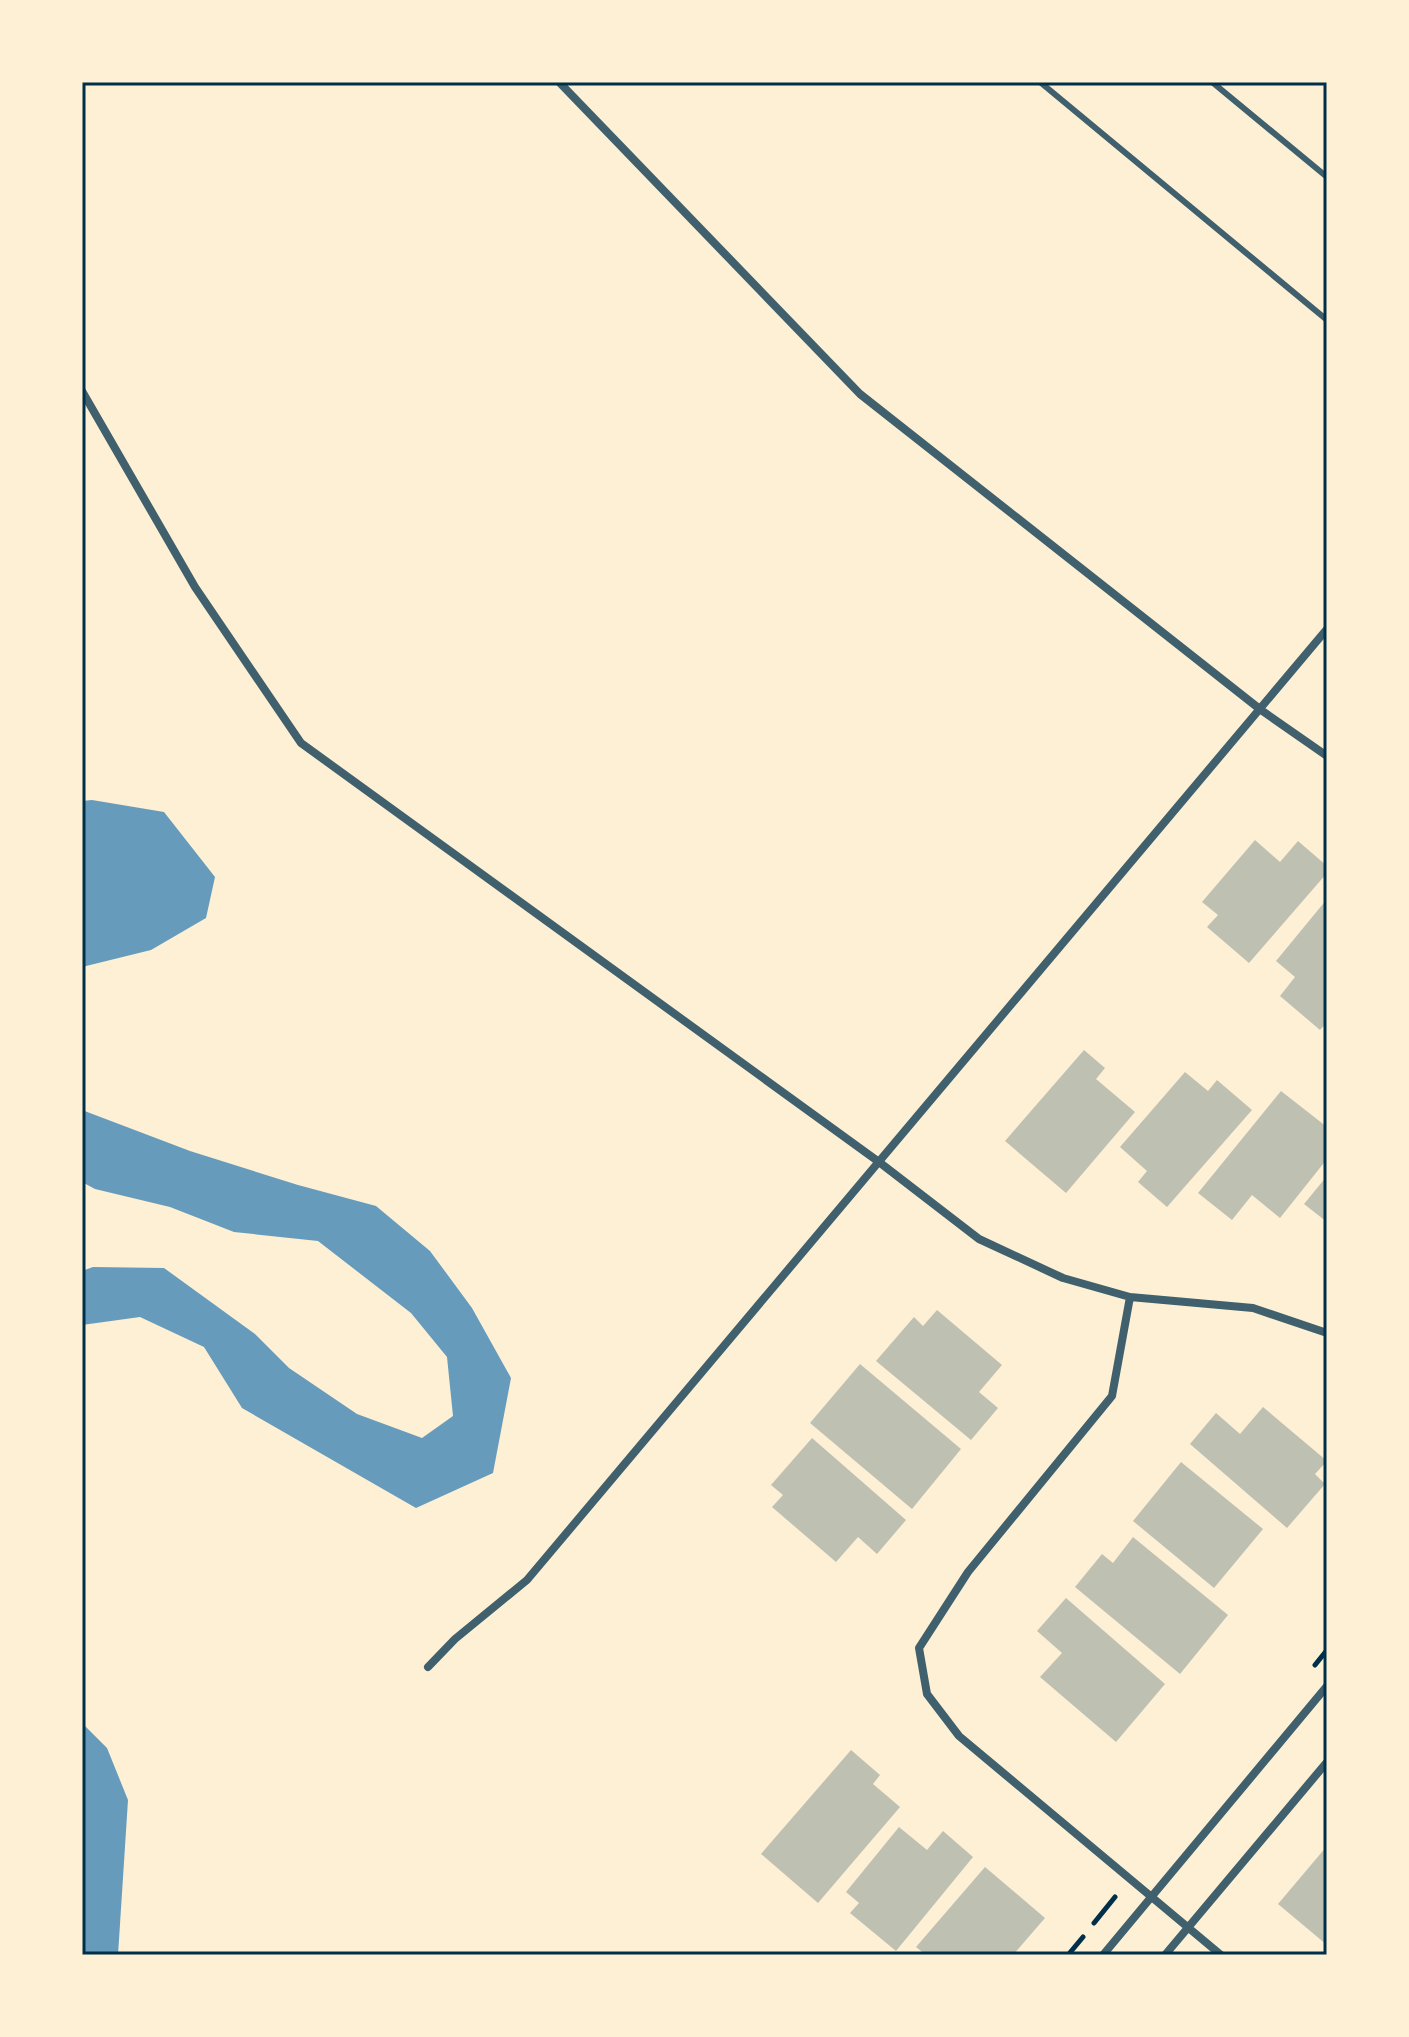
<svg xmlns="http://www.w3.org/2000/svg" width="1409" height="2037" font-family="Lato,sans-serif">
	<style>
		.water { fill: #669bbc }
		.building { fill: #bec0b2 }
		.lines { fill: none; stroke-linecap: round; stroke-linejoin: round }
		.path { stroke: #003049; stroke-width: 5 }
		.service { stroke: #3f606c; stroke-width: 6 }
		.minor { stroke: #3f606c; stroke-width: 8 }
		.neatline { fill: none; stroke: #003049; stroke-width: 3 }
	</style>
	<rect width="100%" height="100%" fill="#fdf0d5"/>
	<path class="water" d="M92,800L164,812L215,877L206,918L151,950L82,967V801Z
		M82,1110L190,1151L298,1185L376,1206L430,1251L472,1308L511,1378L493,1473L416,1508L242,1408L204,1347L140,1317L82,1325V1271L93,1267L164,1268L255,1334L289,1368L357,1414L422,1438L453,1416L447,1357L411,1313L318,1241L234,1232L170,1207L95,1189L82,1182Z
		M82,1723L107,1748L128,1800L118,1955H82Z"/>
	<path class="building" d="M1255,840L1280,862L1298,841L1327,866V873L1249,963L1207,927L1218,915L1202,902Z
		M1327,899V1022L1320,1030L1280,996L1295,977L1276,961Z
		M1084,1050L1105,1068L1096,1079L1135,1112L1066,1193L1005,1141Z
		M1185,1072L1208,1091L1217,1080L1252,1110L1167,1207L1138,1182L1147,1171L1120,1147Z
		M1281,1091L1327,1127V1159L1280,1218L1252,1195L1232,1220L1198,1193Z
		M1327,1176V1222L1304,1204Z
		M937,1310L1002,1365L979,1392L998,1408L971,1440L876,1361L914,1317L923,1326Z
		M860,1364L961,1449L912,1509L810,1423Z
		M1263,1407L1327,1461L1315,1474L1325,1484L1287,1528L1190,1444L1216,1413L1240,1434Z
		M812,1438L906,1520L877,1554L858,1537L836,1562L772,1507L783,1495L771,1485Z
		M1181,1462L1263,1529L1214,1588L1133,1521Z
		M1133,1537L1228,1615L1180,1674L1075,1587L1102,1554L1113,1563Z
		M1066,1598L1165,1684L1116,1742L1040,1677L1062,1653L1037,1631Z
		M851,1750L880,1775L873,1784L900,1807L818,1903L761,1854Z
		M899,1827L927,1850L943,1831L973,1857L896,1951L850,1913L859,1903L846,1892Z
		M1327,1846V1945L1278,1904Z
		M985,1867L1045,1918L1013,1955H926L916,1947Z"/>
	<g class="lines">
		<path class="path" d="M1315,1665L1327,1650
			M1094,1923L1115,1897
			M1068,1955L1083,1937"/>
		<path class="service" d="M1040,82L1327,320
			M1212,82L1327,177"/>
		<path class="minor" d="M559,82L860,394L1261,710L1327,756
			M82,391L195,587L301,743L879,1162L979,1239L1063,1278L1130,1297L1253,1308L1327,1333
			M1130,1297L1112,1396L968,1572L919,1648L927,1694L959,1736L1221,1955
			M428,1667L455,1639L527,1580L1327,629
			M1103,1955L1327,1686
			M1165,1955L1327,1762"/>
	</g>
	<rect width="1409" height="2037" fill="none" stroke="#fdf0d5" stroke-width="168"/>
	<rect x="84" y="84" width="1241" height="1869" class="neatline"/>
</svg>
